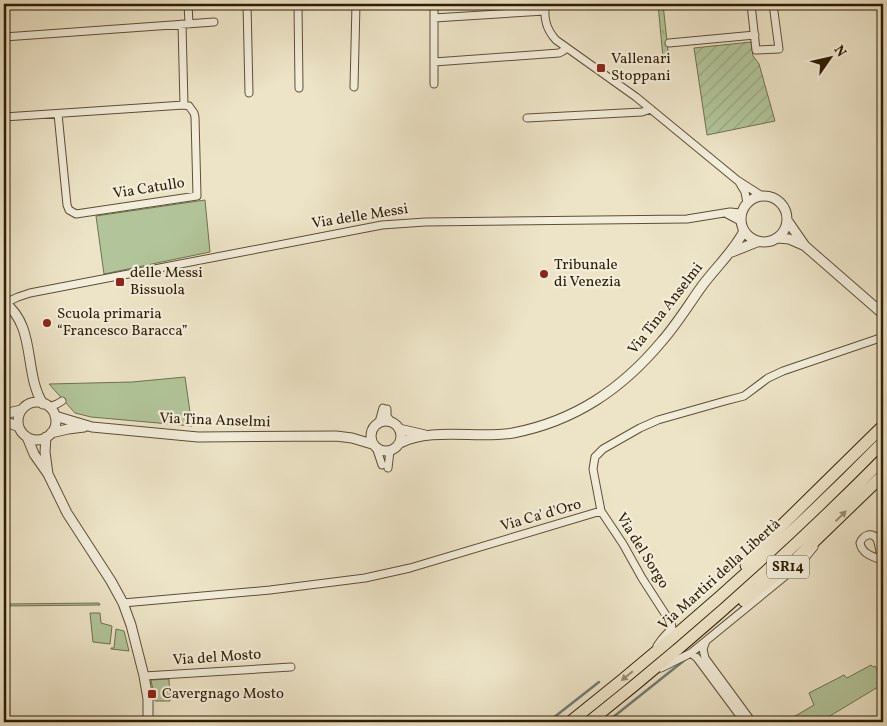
<svg xmlns="http://www.w3.org/2000/svg" width="887" height="726" font-family="Vollkorn,serif">
	<style>
		.grass { fill: #b2c59a; stroke: #70714f }
		.park { fill: url(#park-tufts); stroke: #70714f }
		.garden { fill: url(#garden-furrows); stroke: #70714f }
		.lines { fill: none; stroke-linecap: round; stroke-linejoin: round }
		.stream { stroke: #707c73; stroke-width: 2.5 }
		.minor-casing { stroke: #5e4f35; stroke-width: 9 }
		.tertiary-casing { stroke: #5e4f35; stroke-width: 11 }
		.primary-casing { stroke: #2e1d04; stroke-width: 13 }
		.minor { stroke: #f3eddb; stroke-width: 7 }
		.tertiary { stroke: #f3eddb; stroke-width: 9 }
		.primary { stroke: #ede4c7; stroke-width: 11 }
		.oneway { fill: #978a6f }
		.poi-dot { fill: #8f2418; stroke: #f3eddb; stroke-width: 2 }
		.labels { text-anchor: middle; dominant-baseline: central; stroke-width: 4.5; stroke-linejoin: round; paint-order: stroke }
		.shield { fill: #f3eddb; stroke: #695b44; stroke-width: 1 }
		.shield-label { font-size: 14px; font-weight: bold; fill: #2e1d04 }
		.poi-label { font-size: 15px; fill: #2e1d04; stroke: #f3eddb; text-anchor: start }
		.street-label { font-size: 15px; fill: #2e1d04; stroke: #f3eddb }
	</style>
	<defs>
		<pattern id="park-tufts" width="24" height="20" patternUnits="userSpaceOnUse" patternTransform="scale(1.25)"><rect width="24" height="20" fill="#b2c59a"/><path d="M3 7l-1-3M5 7V3M7 7l1-3M15 17l-1-3M17 17v-4M19 17l1-3" fill="none" stroke="#99a983"/></pattern>
		<pattern id="garden-furrows" width="10" height="10" patternUnits="userSpaceOnUse" patternTransform="scale(1.25)"><rect width="10" height="10" fill="#b2c59a"/><path d="M-1 1l2-2M0 10L10 0M9 11l2-2" fill="none" stroke="#99a983"/></pattern>
	</defs>
	<rect width="100%" height="100%" fill="#ede4c7"/>
	<filter id="stains"><feTurbulence type="fractalNoise" baseFrequency=".004" numOctaves="4"/><feColorMatrix values="0 0 0 0 .2 0 0 0 0 .09 0 0 0 0 .02 0 0 0 .5 -.17"/></filter>
	<radialGradient id="worn" r=".72"><stop offset=".6" stop-color="#630" stop-opacity="0"/><stop offset="1" stop-color="#630" stop-opacity=".3"/></radialGradient>
	<path class="grass" d="M205,200L210,252L104,274L96,216Z
		M185,377L192,426L91,417L75,413L49,384L132,382Z
		M99,603L100,605L4,606V604Z
		M90,613H100L101,623L112,626L110,644L93,642Z
		M116,629L124,631L129,651L111,649V648H114Z
		M871,665L873,667L875,666L883,681V684L820,722H785L814,705L809,693L844,675L847,678Z
		M169,679L170,701H155L151,680Z"/>
	<path class="park" d="M658,4H663L668,51V57L663,58Z"/>
	<path class="garden" d="M751,42L753,56L759,64L775,121L707,135L694,48Z"/>
	<g class="lines">
		<path class="stream" d="M548,722L599,682
			M607,722L686,659"/>
		<defs>
			<path id="minor" d="M188,4L189,24
				M247,4L249,93
				M298,4L299,88
				M434,4V84
				M545,4C544,19 546,29 556,40L636,97L737,180L762,196
				M751,4L756,50L779,49L773,4
				M434,18L545,11
				M182,24L184,105
				M4,37L214,22
				M669,43L755,35
				M434,62L559,53L563,51L566,48
				M354,87L356,4
				M4,117L184,105L189,106L194,113L195,117L197,196L76,214L69,210L67,205L58,114
				M527,118L642,112L651,109
				M739,182L745,192L747,203
				M727,214L740,221
				M5,303L18,297L30,293L382,225L425,222L687,219L730,212L741,213
				M49,407L57,404L62,401
				M387,409V416L391,422
				M379,422L383,408
				M377,450L382,465
				M388,468L390,451
				M881,560C872,556 862,554 860,543C861,540 864,536 868,535C882,532 878,556 883,564
				M123,603L270,590L365,578L410,568L601,511
				M706,641L703,649L705,658L752,722
				M657,646L662,639L672,628L671,623L642,578L623,544L601,511L593,469L595,457L603,449L640,428L658,420L725,401L744,396L768,378L783,371L883,337
				M691,653L697,658L740,716L746,722
				M661,668L691,653L800,564L814,547
				M144,676L291,667"/>
			<path id="tertiary" d="M741 219a23 23 0 1 1 46 0a23 23 0 1 1-46 0Z
				M787,220L805,246
				M778,238L789,239L805,246L883,314
				M732,252L757,242
				M4,302C37,327 23,372 43,404
				M18 421a19 19 0 1 1 38 0a19 19 0 1 1-38 0Z
				M4,414L21,410
				M55,416L92,427L198,437L336,436L352,438L372,444
				M371 436a15 15 0 1 1 30 0a15 15 0 1 1-30 0Z
				M4,421L19,427
				M399,429L425,435
				M51,433L68,429L84,427
				M27,437L34,454L48,474L67,513L111,581L123,603L131,625L144,676L148,699V722
				M46,437L45,452L48,474
				M400,443C432,427 477,439 513,433C575,421 622,389 662,341C677,324 689,304 702,286C716,267 733,252 744,231"/>
			<path id="primary" d="M746,565L772,535L883,426
				M744,601L795,560L883,475
				M570,722C680,635 785,542 883,442
				M589,722C692,640 791,552 883,459"/>
		</defs>
		<use href="#minor" class="minor-casing"/>
		<use href="#tertiary" class="tertiary-casing"/>
		<use href="#primary" class="primary-casing"/>
		<use href="#minor" class="minor"/>
		<use href="#tertiary" class="tertiary"/>
		<use href="#primary" class="primary"/>
	</g>
	<defs><path id="oneway-solid" d="M-6-.8H1V-3.2L6.5 0L1 3.2V.8H-6Z" transform="scale(1.25)"/></defs>
	<g class="oneway">
		<use href="#oneway-solid" transform="translate(841 516) rotate(-44)"/>
		<use href="#oneway-solid" transform="translate(627 676) rotate(141)"/>
	</g>
	<g class="poi-dot">
		<rect x="596" y="63" width="10" height="10" rx="2.5"/>
		<circle cx="544" cy="274" r="5"/>
		<rect x="115" y="277" width="10" height="10" rx="2.5"/>
		<circle cx="47" cy="323" r="5"/>
		<rect x="147" y="689" width="10" height="10" rx="2.5"/>
	</g>
	<g class="labels">
		<rect class="shield" x="767" y="555.5" width="42" height="23" rx="4"/>
		<g class="shield-label">
			<text x="788" y="567">SR14</text>
		</g>
		<g class="poi-label">
			<text x="611" y="59">Vallenari<tspan x="611" dy="17">Stoppani</tspan></text>
			<text x="554" y="265">Tribunale<tspan x="554" dy="17">di Venezia</tspan></text>
			<text x="130" y="273">delle Messi<tspan x="130" dy="17">Bissuola</tspan></text>
			<text x="57" y="314">Scuola primaria<tspan x="57" dy="17">“Francesco Baracca”</tspan></text>
			<text x="162" y="694">Cavergnago Mosto</text>
		</g>
		<g class="street-label">
			<text transform="translate(149 189) rotate(-9)">Via Catullo</text>
			<text transform="translate(360 217) rotate(-9)">Via delle Messi</text>
			<text transform="translate(666 309) rotate(-52)">Via Tina Anselmi</text>
			<text transform="translate(215 421) rotate(2)">Via Tina Anselmi</text>
			<text transform="translate(541 516) rotate(-16)">Via Ca' d'Oro</text>
			<text transform="translate(642 551) rotate(58)">Via del Sorgo</text>
			<text transform="translate(720 575) rotate(-42)">Via Martiri della Libertà</text>
			<text transform="translate(217 658) rotate(-4)">Via del Mosto</text>
		</g>
	</g>
	<rect width="887" height="726" fill="none" stroke="#ede4c7" stroke-width="20"/>
	<rect x="5" y="5" width="877" height="716" fill="none" stroke="#2e1d04" stroke-width="2.5"/>
	<rect x="10" y="10" width="867" height="706" fill="none" stroke="#2e1d04"/>
	<g transform="translate(830 58) rotate(56)" stroke="#f3eddb" stroke-width="4" paint-order="stroke">
	<path d="M0-4L9 19L0 12L-9 19Z" fill="#2e1d04"/>
	<text y="-8" font-size="14" font-weight="bold" text-anchor="middle" fill="#2e1d04">N</text>
	</g>
	<rect width="100%" height="100%" filter="url(#stains)"/>
	<rect width="100%" height="100%" fill="url(#worn)"/>
</svg>
